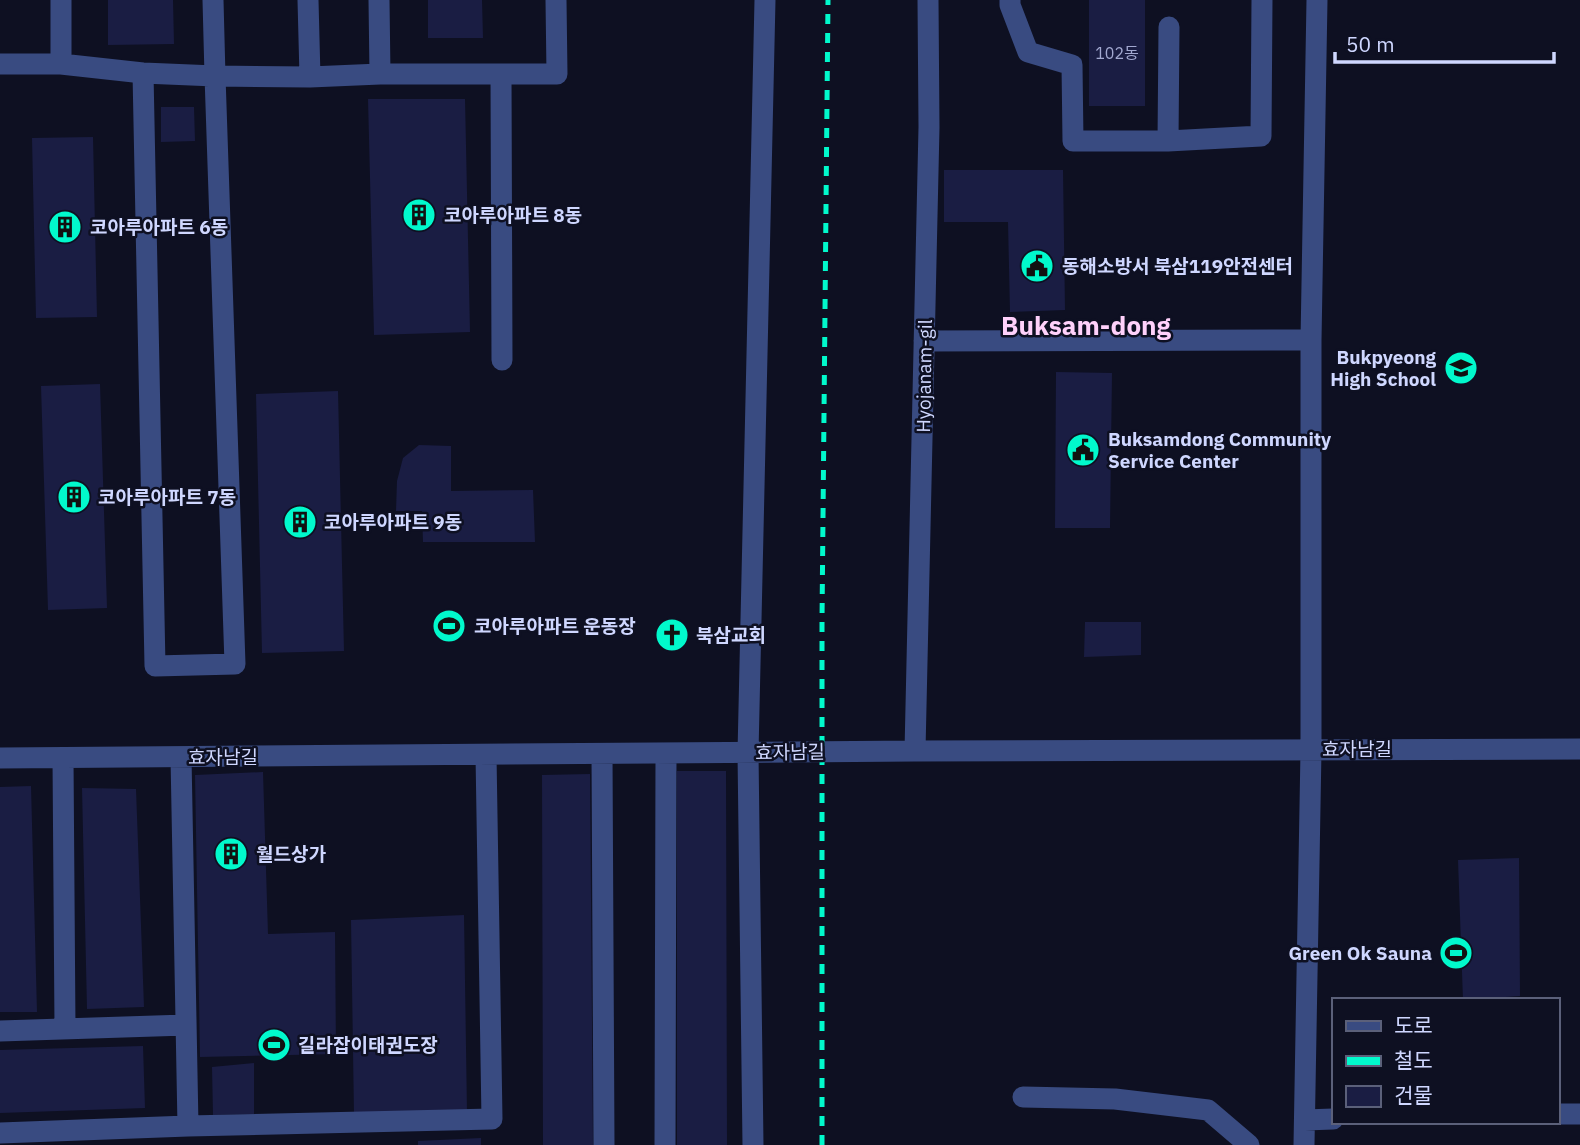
<svg xmlns="http://www.w3.org/2000/svg" width="1580" height="1145" font-family="'IBM Plex Sans','Noto Sans KR',sans-serif">
	<style>
		.building { fill: #1a1d43 }
		.lines { fill: none; stroke-linecap: round; stroke-linejoin: round }
		.minor { stroke: #394b81; stroke-width: 21 }
		.rail { stroke: #01f9cc; stroke-width: 5; stroke-dasharray: 10 9; stroke-linecap: butt }
		.labels { text-anchor: middle; dominant-baseline: central; stroke-width: 5; stroke-linejoin: round; paint-order: stroke }
		.number-label { font-size: 16px; fill: #a2a8d0 }
		.poi-label { font-size: 19px; font-weight: bold; fill: #cfd7ff; stroke: #0e1022; text-anchor: start }
		.street-label { font-size: 19px; fill: #cfd7ff; stroke: #0e1022 }
		.district-label { font-size: 26px; font-weight: bold; fill: #ffd1fb; stroke: #0e1022 }
	</style>
	<rect width="100%" height="100%" fill="#0e1022"/>
	<path class="building" d="M108,0H173L174,44L108,45Z
		M428,0H482L483,38H428Z
		M1089,0H1145V106H1089Z
		M368,99H465L470,332L374,335Z
		M161,107H194L195,141L161,142Z
		M93,137L97,317L36,318L32,138Z
		M944,170H1063L1065,310L1010,312L1008,222H944Z
		M1056,372L1112,373L1110,528H1055Z
		M100,384L107,608L48,610L41,386Z
		M338,391L344,651L262,653L256,394Z
		M419,445L451,446V491L533,490L535,542H423L422,511H396L397,481L403,458Z
		M1085,622H1141V655L1084,657Z
		M677,771H726L727,1145H677Z
		M263,772L268,934L335,932L336,1054L200,1057L195,775Z
		M590,774L593,1145H543L542,775Z
		M31,786L37,1012H0V787Z
		M82,788L136,789L144,1007L87,1009Z
		M1519,858L1520,996L1463,1000L1458,860Z
		M464,915L467,1112L354,1115L351,920Z
		M143,1046L145,1108L0,1113V1050Z
		M254,1063V1114L213,1115L212,1067Z
		M481,1138V1145H418V1141Z"/>
	<g class="lines">
		<path class="minor" d="M308,0L310,77
			M379,0L380,74
			M1010,0V5L1028,52L1072,65L1073,141H1168L1261,136L1262,0
			M0,64H61V0
			M61,64L143,73L215,76L213,0
			M143,73L155,666L235,664L215,76L310,77L380,74H557L556,0
			M501,74L502,360
			M1168,141L1169,27
			M924,341L1311,340
			M915,751L929,127L928,0
			M602,754L604,1145
			M0,758L915,751L1580,749
			M63,758L65,1028
			M0,1031L186,1025
			M1023,1097L1115,1099L1208,1110L1249,1145
			M1557,1114H1580
			M1305,1120L1333,1119
			M188,1126L492,1119L486,755
			M0,1133L188,1126L181,757
			M665,1145L666,753
			M753,1145L748,753L765,0
			M1304,1145L1311,750V340L1317,0"/>
		<path class="rail" d="M822,1145V621L828,0"/>
	</g>
	<defs>
		<symbol id="building-disc" viewBox="-11 -11 22 22"><circle r="9.5" fill="#01f9cc" stroke="#0e1022"/><path d="M-4-6H4V6H1V3H-1V6H-4ZM-2.5-4.3h1.7v1.8h-1.7ZM.8-4.3h1.7v1.8H.8ZM-2.5-1h1.7V.8h-1.7ZM.8-1h1.7V.8H.8Z" fill="#111"/></symbol>
		<symbol id="civic-disc" viewBox="-11 -11 22 22"><circle r="9.5" fill="#01f9cc" stroke="#0e1022"/><path d="M-.6-6.5H3V-4.5H.6V-3L4-1V1h2V6H-6V1h2V-1L-.6-3ZM-1.2 2.5V6h2.4V2.5Z" fill="#111"/></symbol>
		<symbol id="school-disc" viewBox="-11 -11 22 22"><circle r="9.5" fill="#01f9cc" stroke="#0e1022"/><path d="M0-5L7-2L0 1L-7-2ZM-4 1L0 2.5L4 1V4Q0 6-4 4Z" fill="#111"/></symbol>
		<symbol id="stadium-disc" viewBox="-11 -11 22 22"><circle r="9.5" fill="#01f9cc" stroke="#0e1022"/><path d="M0-5a6.5 5 0 1 0 0 10a6.5 5 0 1 0 0-10ZM-3.5-1.8h7v3.6h-7Z" fill="#111"/></symbol>
		<symbol id="church-disc" viewBox="-11 -11 22 22"><circle r="9.5" fill="#01f9cc" stroke="#0e1022"/><path d="M-1.2-6h2.4v3.5h3.3v2.4h-3.3V6h-2.4V-.1h-3.3v-2.4h3.3Z" fill="#111"/></symbol>
	</defs>
	<g fill-rule="evenodd">
		<use href="#building-disc" x="400" y="196" width="38" height="38"/>
		<use href="#building-disc" x="46" y="208" width="38" height="38"/>
		<use href="#civic-disc" x="1018" y="247" width="38" height="38"/>
		<use href="#school-disc" x="1442" y="349" width="38" height="38"/>
		<use href="#civic-disc" x="1064" y="431" width="38" height="38"/>
		<use href="#building-disc" x="55" y="478" width="38" height="38"/>
		<use href="#building-disc" x="281" y="503" width="38" height="38"/>
		<use href="#stadium-disc" x="430" y="607" width="38" height="38"/>
		<use href="#church-disc" x="653" y="616" width="38" height="38"/>
		<use href="#building-disc" x="212" y="835" width="38" height="38"/>
		<use href="#stadium-disc" x="1437" y="934" width="38" height="38"/>
		<use href="#stadium-disc" x="255" y="1026" width="38" height="38"/>
	</g>
	<g class="labels">
		<g class="number-label">
			<text x="1117" y="53">102동</text>
		</g>
		<g class="poi-label">
			<text x="444" y="215">코아루아파트 8동</text>
			<text x="90" y="227">코아루아파트 6동</text>
			<text x="1062" y="266">동해소방서 북삼119안전센터</text>
			<text x="1436" y="357" text-anchor="end">Bukpyeong<tspan x="1436" dy="22">High School</tspan></text>
			<text x="1108" y="439">Buksamdong Community<tspan x="1108" dy="22">Service Center</tspan></text>
			<text x="98" y="497">코아루아파트 7동</text>
			<text x="324" y="522">코아루아파트 9동</text>
			<text x="474" y="626">코아루아파트 운동장</text>
			<text x="696" y="635">북삼교회</text>
			<text x="256" y="854">월드상가</text>
			<text x="1432" y="953" text-anchor="end">Green Ok Sauna</text>
			<text x="298" y="1045">길라잡이태권도장</text>
		</g>
		<g class="street-label">
			<text transform="translate(924 376) rotate(-89)">Hyojanam-gil</text>
			<text x="1357" y="749">효자남길</text>
			<text transform="translate(790 752) rotate(-1)">효자남길</text>
			<text x="223" y="757">효자남길</text>
		</g>
		<g class="district-label">
			<text x="1086" y="325">Buksam-dong</text>
		</g>
	</g>
	<rect x="1332" y="998" width="228" height="126" fill="#0e1022" stroke="#5b607a" stroke-width="2"/>
	<rect x="1346" y="1021" width="35" height="10" fill="#394b81" stroke="#5b607a" stroke-width="2"/>
	<text x="1394" y="1033" font-size="21" fill="#cfd7ff">도로</text>
	<rect x="1346" y="1056" width="35" height="10" fill="#01f9cc" stroke="#5b607a" stroke-width="2"/>
	<text x="1394" y="1068" font-size="21" fill="#cfd7ff">철도</text>
	<rect x="1346" y="1086" width="35" height="21" fill="#1a1d43" stroke="#5b607a" stroke-width="2"/>
	<text x="1394" y="1103" font-size="21" fill="#cfd7ff">건물</text>
	<path d="M1335 52v10h219v-10" fill="none" stroke="#cfd7ff" stroke-width="3.5"/>
	<text x="1346" y="52" font-size="21" fill="#cfd7ff" stroke="#0e1022" stroke-width="5" paint-order="stroke">50 m</text>
</svg>
